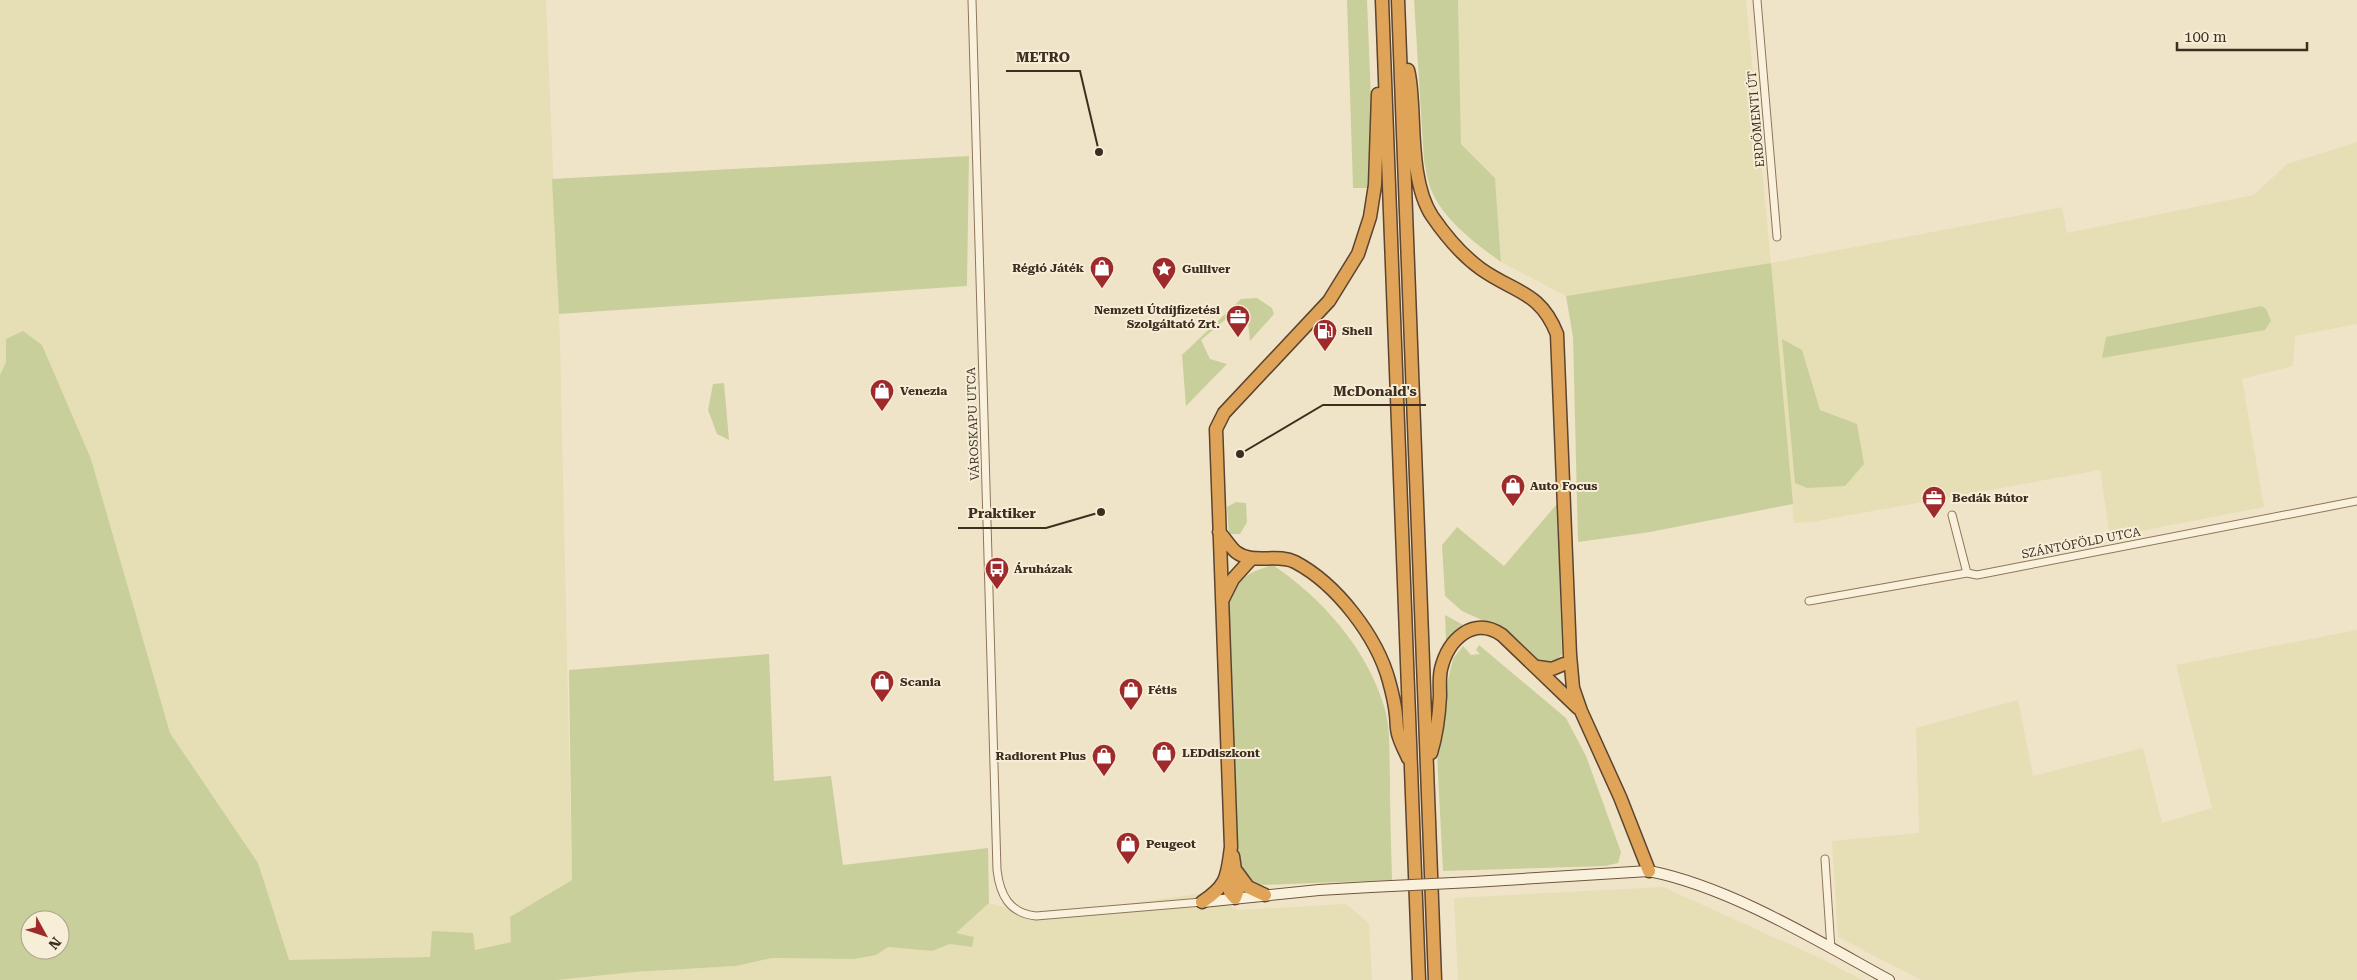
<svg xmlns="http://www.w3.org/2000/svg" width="2357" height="980" font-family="'Roboto Serif',serif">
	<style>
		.farmland { fill: #e6deb5 }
		.green { fill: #c9cf9b; fill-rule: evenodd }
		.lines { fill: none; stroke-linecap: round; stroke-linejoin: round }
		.street-casing { stroke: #8d765c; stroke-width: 9 }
		.secondary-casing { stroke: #6f573f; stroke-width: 12 }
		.highway-casing { stroke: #5b4430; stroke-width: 15 }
		.street { stroke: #faf1dc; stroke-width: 7 }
		.secondary { stroke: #faf1dc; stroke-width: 10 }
		.highway { stroke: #e0a458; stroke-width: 12 }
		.secondary-bridge-casing { stroke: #6f573f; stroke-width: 12; stroke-linecap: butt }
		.secondary-bridge { stroke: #faf1dc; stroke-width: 10 }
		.labels { text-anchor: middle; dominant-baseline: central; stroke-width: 4; stroke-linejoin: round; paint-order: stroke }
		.street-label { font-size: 12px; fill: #3d2e20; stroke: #f7eed8 }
		.poi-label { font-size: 12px; font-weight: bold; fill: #3d2e20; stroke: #f7eed8; text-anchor: start }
		.leader { fill: none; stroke: #3d2e20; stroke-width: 2 }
		.callout-dot { fill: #3d2e20; stroke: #f7eed8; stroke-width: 2 }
		.callout-label { font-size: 14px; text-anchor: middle; font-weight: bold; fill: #3d2e20; stroke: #f7eed8; stroke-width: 4; stroke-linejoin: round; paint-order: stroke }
	</style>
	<rect width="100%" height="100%" fill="#f0e4c8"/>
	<path class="farmland" d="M0,0H546L560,341L572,880L510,917L512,942L475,950L433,931L430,957L288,961L258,863L170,733L91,459L42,345L6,362L0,375Z
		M1458,0H1746L1771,263L2062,207L2067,233L2254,195L2287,164L2357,142V324L2295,336L2293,366L2242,379L2264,507L2110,537L2100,470L1812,522L1794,523L1771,264L1566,296L1501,262L1495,178L1461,145Z
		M2357,630V980H1921L1838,937L1832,841L1919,833L1916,728L2018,700L2033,776L2143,748L2162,823L2212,808L2176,665Z
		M1663,887L1822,959L1862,980H1458L1454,898Z
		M1206,893L1238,910L1346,904L1369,923L1372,980H557L634,972L736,966L772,958L854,959L876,955L888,947L932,951L950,944L972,947L956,933L989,903L1036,916Z"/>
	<path class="green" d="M1347,0H1367L1372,122L1369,188H1353Z
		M1414,0H1458L1461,144L1495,178L1501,262C1474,242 1440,218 1429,184C1427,177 1426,169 1424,161Z
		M969,156L967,286L559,314L552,179Z
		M1771,263L1793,504L1650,532L1578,542L1573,337L1566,296Z
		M1257,298L1272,308L1274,314L1250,341L1248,322L1233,313L1201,340L1210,359L1227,364L1186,406L1182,355L1241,299Z
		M2262,306L2266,309L2271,321L2265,330L2102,358L2106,337Z
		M23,331L42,345L91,459L170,733L258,863L289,960L430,957L432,931L473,933L475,950L511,942L510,917L572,880L569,670L769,654L774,781L831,776L843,865L988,848L989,903L956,933L974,937L972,947L950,944L932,951L888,947L876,955L854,959L772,958L736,966L634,972L557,980H0V375L6,362V339ZM30,920H60V950H30Z
		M1782,339L1802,350L1820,410L1857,424L1864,464L1845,486L1807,488L1795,483Z
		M724,383L729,440L717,434L708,410L713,384Z
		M1236,502L1246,503L1247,522L1240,534H1229L1227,507Z
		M1557,504L1562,654L1554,664H1540L1504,630L1462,611L1445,596L1442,545L1457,527L1504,566Z
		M1273,565C1322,598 1367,649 1384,706C1391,728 1389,754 1390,777C1390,811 1391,846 1392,880L1264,885L1255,884L1248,880L1239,860L1234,814L1227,606C1236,578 1247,573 1273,565Z
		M1445,615L1467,627L1456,631L1446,640Z
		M1479,645L1566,718L1586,756L1621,852L1618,863L1605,866L1443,871L1437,754L1444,718L1447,684L1453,659L1463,646L1471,655L1480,654L1476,650Z"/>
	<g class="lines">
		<defs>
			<path id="street" d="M972,0L997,870C1000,895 1009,913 1036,916L1202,902
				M1757,0L1777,237
				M1952,515L1967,573
				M1809,601L1967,573L1977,575L2357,501
				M1825,859L1831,949"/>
			<path id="secondary" d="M1473,882L1649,871C1730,887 1816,940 1889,980
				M1203,902L1319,890L1371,887"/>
			<path id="highway" d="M1382,0L1419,980
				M1398,0L1435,980
				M1408,70C1411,81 1411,93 1412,104C1414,138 1413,187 1432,216C1445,235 1463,256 1481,269C1515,293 1540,291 1557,334L1570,655L1573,688L1581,711L1620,797L1649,871
				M1219,532C1225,538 1230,547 1236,552C1253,565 1277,553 1295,562C1337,584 1377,637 1389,681C1392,692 1395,704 1396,715C1397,722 1396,730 1399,737C1401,744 1405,751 1408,758
				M1223,599L1233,579L1252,558
				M1538,667L1552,669L1564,664
				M1431,753C1437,734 1439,716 1440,696C1440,688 1439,678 1441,669C1448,640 1473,615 1502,635L1578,708
				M1237,872L1248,887L1265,895
				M1227,876L1230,892L1235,898L1238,890L1233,856
				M1202,902C1228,885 1227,876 1231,847L1216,429L1224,413L1329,301L1358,254L1370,217L1375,185L1378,94"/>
		</defs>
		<use href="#street" class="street-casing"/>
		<use href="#secondary" class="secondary-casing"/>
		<use href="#highway" class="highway-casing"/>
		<use href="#street" class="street"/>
		<use href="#secondary" class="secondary"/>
		<use href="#highway" class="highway"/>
		<defs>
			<path id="secondary-bridge" d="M1371,887L1473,882"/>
		</defs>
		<use href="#secondary-bridge" class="secondary-bridge-casing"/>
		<use href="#secondary-bridge" class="secondary-bridge"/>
	</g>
	<defs>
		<symbol id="shop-pin" viewBox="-11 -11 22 30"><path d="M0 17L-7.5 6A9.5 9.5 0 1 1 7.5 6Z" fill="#9e2a2b" stroke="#f7eed8"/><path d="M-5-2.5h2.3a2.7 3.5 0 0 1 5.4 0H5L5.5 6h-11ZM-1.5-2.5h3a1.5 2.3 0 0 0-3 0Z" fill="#fff"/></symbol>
		<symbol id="sight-pin" viewBox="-11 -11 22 30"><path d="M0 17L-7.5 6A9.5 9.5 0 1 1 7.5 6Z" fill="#9e2a2b" stroke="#f7eed8"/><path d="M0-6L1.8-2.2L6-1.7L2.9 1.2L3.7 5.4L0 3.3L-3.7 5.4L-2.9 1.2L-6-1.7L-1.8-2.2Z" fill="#fff"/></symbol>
		<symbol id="office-pin" viewBox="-11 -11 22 30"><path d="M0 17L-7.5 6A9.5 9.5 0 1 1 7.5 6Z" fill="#9e2a2b" stroke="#f7eed8"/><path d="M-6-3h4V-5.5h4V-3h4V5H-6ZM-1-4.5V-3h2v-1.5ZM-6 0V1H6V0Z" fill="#fff"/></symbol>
		<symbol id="fuel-pin" viewBox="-11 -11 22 30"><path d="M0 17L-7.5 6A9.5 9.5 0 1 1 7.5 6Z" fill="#9e2a2b" stroke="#f7eed8"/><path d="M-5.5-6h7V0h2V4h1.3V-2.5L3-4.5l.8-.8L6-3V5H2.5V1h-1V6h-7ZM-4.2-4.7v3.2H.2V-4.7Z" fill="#fff"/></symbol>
		<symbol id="bus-pin" viewBox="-11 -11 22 30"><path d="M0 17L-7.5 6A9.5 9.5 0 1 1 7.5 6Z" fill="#9e2a2b" stroke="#f7eed8"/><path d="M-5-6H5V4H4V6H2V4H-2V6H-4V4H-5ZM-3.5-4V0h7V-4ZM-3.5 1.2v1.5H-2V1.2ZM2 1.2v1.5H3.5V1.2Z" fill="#fff"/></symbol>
	</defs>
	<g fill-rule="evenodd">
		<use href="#shop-pin" x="1088" y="254" width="28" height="38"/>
		<use href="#sight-pin" x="1150" y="255" width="28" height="38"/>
		<use href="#office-pin" x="1224" y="303" width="28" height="38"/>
		<use href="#fuel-pin" x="1311" y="317" width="28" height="38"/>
		<use href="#shop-pin" x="868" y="377" width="28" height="38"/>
		<use href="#shop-pin" x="1499" y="472" width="28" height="38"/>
		<use href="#office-pin" x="1920" y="484" width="28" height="38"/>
		<use href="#bus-pin" x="983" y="555" width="28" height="38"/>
		<use href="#shop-pin" x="868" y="668" width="28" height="38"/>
		<use href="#shop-pin" x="1117" y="676" width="28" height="38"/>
		<use href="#shop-pin" x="1150" y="739" width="28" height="38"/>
		<use href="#shop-pin" x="1090" y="742" width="28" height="38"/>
		<use href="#shop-pin" x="1114" y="830" width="28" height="38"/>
	</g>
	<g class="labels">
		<g class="street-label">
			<text transform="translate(1756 119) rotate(-95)">ERDŐMENTI ÚT</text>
			<text transform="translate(973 424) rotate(-92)">VÁROSKAPU UTCA</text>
			<text transform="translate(2081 543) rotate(-11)">SZÁNTÓFÖLD UTCA</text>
		</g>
		<g class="poi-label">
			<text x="1084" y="268" text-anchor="end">Régió Játék</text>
			<text x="1182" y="269">Gulliver</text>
			<text x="1220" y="310" text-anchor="end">Nemzeti Útdíjfizetési<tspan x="1220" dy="14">Szolgáltató Zrt.</tspan></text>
			<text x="1342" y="331">Shell</text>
			<text x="900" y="391">Venezia</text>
			<text x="1530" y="486">Auto Focus</text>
			<text x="1952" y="498">Bedák Bútor</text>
			<text x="1014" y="569">Áruházak</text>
			<text x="900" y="682">Scania</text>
			<text x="1148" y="690">Fétis</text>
			<text x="1182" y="753">LEDdiszkont</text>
			<text x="1086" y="756" text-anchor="end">Radiorent Plus</text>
			<text x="1146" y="844">Peugeot</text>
		</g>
	</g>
	<path class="leader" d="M1099 152L1080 71H1006M1240 454L1323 405H1426M1101 512L1046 528H958"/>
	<g class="callout-dot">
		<circle cx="1099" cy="152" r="5"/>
		<circle cx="1240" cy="454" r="5"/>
		<circle cx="1101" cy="512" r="5"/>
	</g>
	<g class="callout-label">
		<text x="1043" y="62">METRO</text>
		<text x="1375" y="396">McDonald's</text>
		<text x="1002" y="518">Praktiker</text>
	</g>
	<g transform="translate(45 935) rotate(130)"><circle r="24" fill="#f7eed8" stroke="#ada18e"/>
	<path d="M0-4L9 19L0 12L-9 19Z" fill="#9e2a2b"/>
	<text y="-8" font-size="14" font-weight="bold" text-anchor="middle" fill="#3d2e20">N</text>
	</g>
	<path d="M2177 42v8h130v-8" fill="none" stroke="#3d2e20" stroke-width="2.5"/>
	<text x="2184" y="42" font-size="15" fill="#3d2e20" stroke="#f7eed8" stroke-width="4" paint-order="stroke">100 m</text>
</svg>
